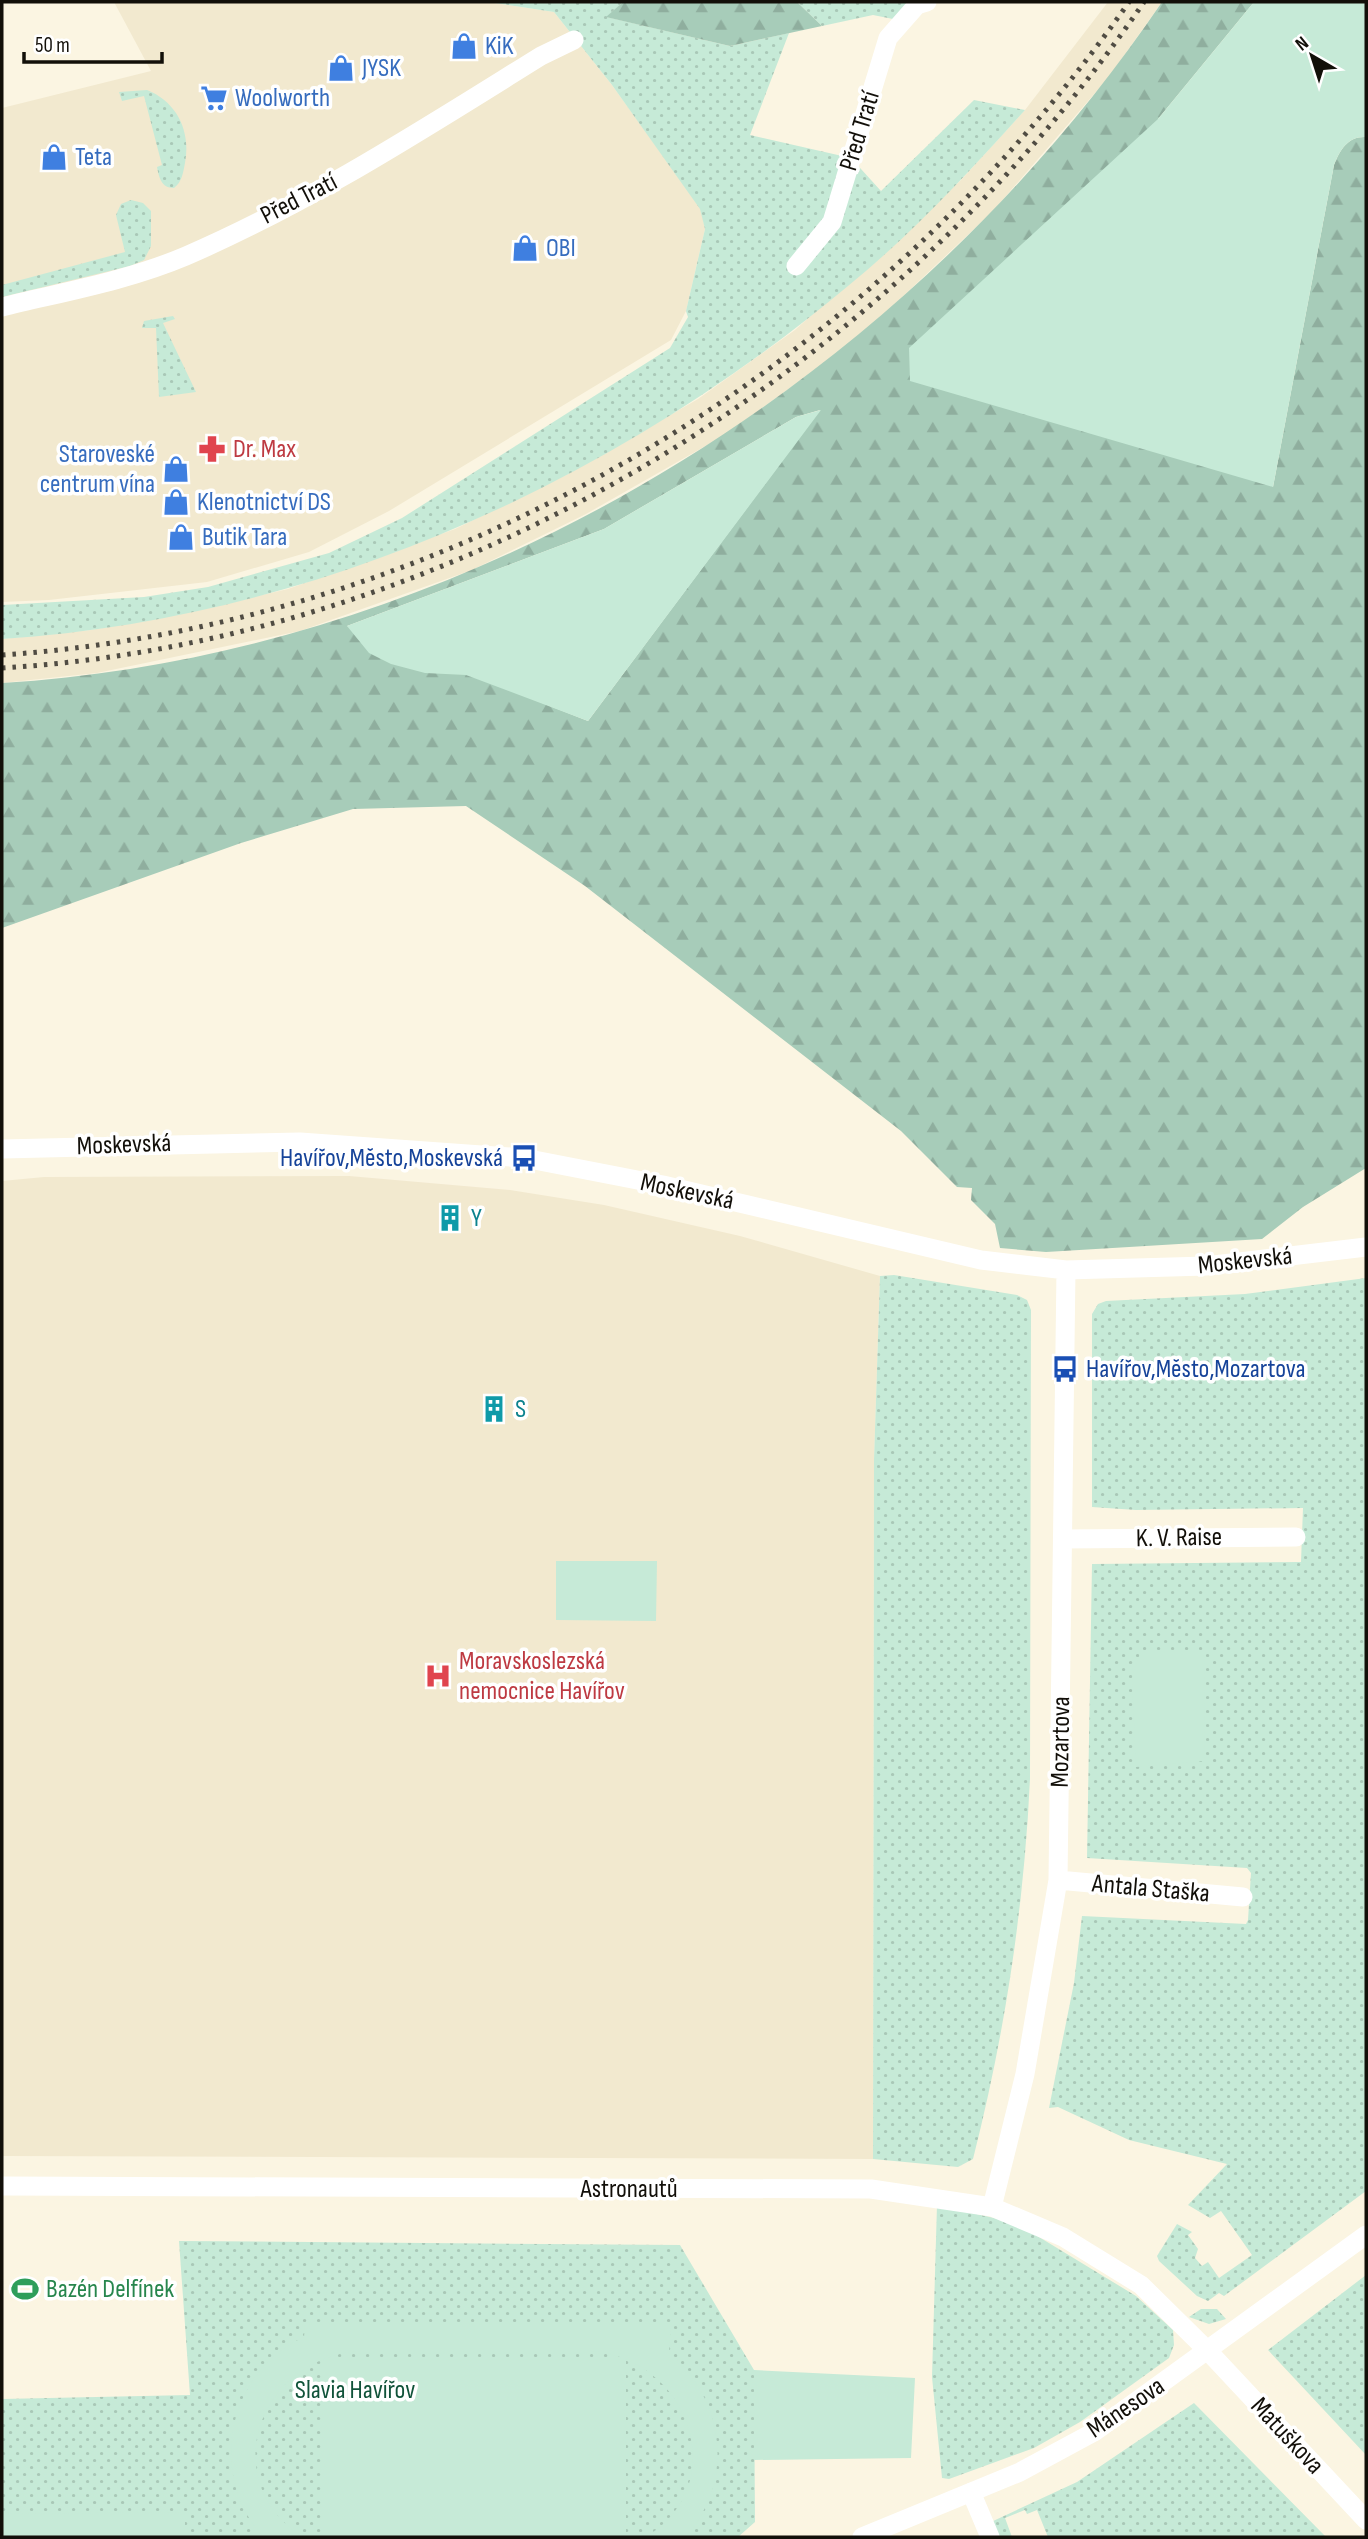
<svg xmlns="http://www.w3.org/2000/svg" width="1368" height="2539" font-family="'Sofia Sans Condensed',sans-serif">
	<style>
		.built { fill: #f2e9cf }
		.grass { fill: url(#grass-dots) }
		.forest { fill: url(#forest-firs); fill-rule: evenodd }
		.garden { fill: #c6ead7 }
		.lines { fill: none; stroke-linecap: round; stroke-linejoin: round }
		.minor { stroke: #fff; stroke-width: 19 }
		.rail { stroke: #504c43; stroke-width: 5; stroke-dasharray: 3.5 7; stroke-linecap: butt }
		.labels { text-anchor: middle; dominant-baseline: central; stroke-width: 7; stroke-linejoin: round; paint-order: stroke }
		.shop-label { font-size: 26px; fill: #366cbe; stroke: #fff; text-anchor: start }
		.street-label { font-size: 26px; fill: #120f09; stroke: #fff }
		.health-label { font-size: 26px; fill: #be3a42; stroke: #fff; text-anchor: start }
		.transit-label { font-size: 26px; fill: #164399; stroke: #fff; text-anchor: end }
		.culture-label { font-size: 26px; fill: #0d838f; stroke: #fff; text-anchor: start }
		.leisure-label { font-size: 26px; fill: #27864d; stroke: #fff; text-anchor: start }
		.park-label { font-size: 26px; fill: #11533a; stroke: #fff }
	</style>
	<defs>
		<pattern id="grass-dots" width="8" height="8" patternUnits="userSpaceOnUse" patternTransform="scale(1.75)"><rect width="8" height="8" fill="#c6ead7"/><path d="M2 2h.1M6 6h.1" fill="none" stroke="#a9c8b7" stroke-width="1.8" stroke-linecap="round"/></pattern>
		<pattern id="forest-firs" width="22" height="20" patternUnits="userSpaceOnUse" patternTransform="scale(1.75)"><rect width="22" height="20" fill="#a7ccb9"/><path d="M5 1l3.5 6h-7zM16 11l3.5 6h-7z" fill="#8fae9e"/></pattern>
	</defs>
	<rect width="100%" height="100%" fill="#fbf5e2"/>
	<path class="built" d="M114,2H488L554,12L612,85L701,209L705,229L686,311L671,340L389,511L309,552L207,582L49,600L2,602V108L151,71Z
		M1108,2H1162L1108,78L993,211L879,319L823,364L723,436L586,514L472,570L300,631L97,673L2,683V639L91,630L159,618L288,589L455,529L566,475L698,399L795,330L961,180L1025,110Z
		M349,1176L510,1190L604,1205L740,1236L880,1276L874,1460L873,2159L2,2156V1181L44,1177Z"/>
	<path class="grass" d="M489,2H623L607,17L730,46L789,33L750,135L851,158L881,191L974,100L1025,110C969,172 913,233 848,286C612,484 312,619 2,639V605L144,597L208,587L329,553L402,518L670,348L688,317L686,311L705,229L700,209L612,85L554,12Z
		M797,2H927L903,21L873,15L822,26Z
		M147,90C177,102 191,131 185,163C183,173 182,182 174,188C161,188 159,177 157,167L162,165L144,96L122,101L119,92Z
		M131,200L143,203L151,211V246L144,260L130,266L2,297V285L125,252L116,215L121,204Z
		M173,316L175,319L163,323L196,392L159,397L156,328H142L144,321Z
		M894,1275L1017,1295L1027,1300L1031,1310L1030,1779C1024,1908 1005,2033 973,2159L958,2167L873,2159L874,1460L880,1276Z
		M1366,1278V2191L1224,2296L1219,2293L1208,2301L1197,2296L1159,2261L1157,2256L1177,2224L1192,2232L1188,2235L1198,2249L1195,2258L1202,2266L1208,2262L1219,2278L1252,2255L1221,2211L1210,2218L1188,2205L1227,2164L1129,2140L1058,2107L1049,2108L1074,1983L1082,1916L1246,1924L1248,1920L1251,1873L1247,1868L1087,1858L1092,1564L1301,1562L1303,1508L1136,1510L1092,1507V1314L1098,1304L1106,1301L1245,1294Z
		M937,2205L1016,2223L1136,2296L1173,2330L1174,2345L1169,2358L1080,2422L1034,2448L949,2479L942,2478L932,2377Z
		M179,2241L680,2245L754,2370L755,2522L738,2537H2V2399L190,2395Z
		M1366,2275V2455L1268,2350Z
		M1201,2309H1217L1226,2319L1209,2324L1189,2317Z
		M1194,2403L1326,2537H1048L1037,2510L1027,2514L1025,2510L1005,2518L1012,2537H997L991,2522L1077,2482Z"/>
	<path class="forest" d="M623,2H797L822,26L730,46L606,17Z
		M1162,2H1254L1158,119L1273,487L1334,165C1340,150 1348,136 1366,137V1168L1303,1207L1262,1239L1046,1252L1000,1248L995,1224L971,1200L972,1188L957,1187L901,1131L585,886L466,806L353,809L241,843L2,928V683C466,654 903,384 1162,2ZM820,410L588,721L347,626L604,529L796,417Z"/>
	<path class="garden" d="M1254,2H1366V137C1348,136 1340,150 1334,165L1273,487L910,381L909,348L1158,119Z
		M821,410L588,721L466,675L425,673L391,664L369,653L347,626L604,529L796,417Z
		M556,1561H657L656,1621L556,1620Z
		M1140,1654H1205L1204,1761L1136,1767L1132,1678Z
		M305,2325H671L669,2352C725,2400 735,2480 686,2537H646C733,2484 690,2359 591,2351H358C257,2360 216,2482 303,2537H263C207,2474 227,2372 304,2337Z
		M322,2361H626V2537H322Z
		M754,2370L915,2378L911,2458L754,2460Z
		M185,2512V2537H2V2514Z"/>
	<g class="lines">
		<path class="minor" d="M796,266L832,222L888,38L917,5L927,2
			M2,307C63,292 127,281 186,256C311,202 425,128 541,56L574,40
			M2,1149L300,1142L524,1158L663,1185L981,1260L1066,1270L1206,1266L1366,1247
			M1063,1539L1296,1537
			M1058,1880L1243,1897
			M2,2186L871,2189L992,2207L1063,2237L1141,2285L1208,2351L1366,2520
			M992,2207L1025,2074L1058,1880L1066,1270
			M971,2492L990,2537
			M862,2537L1020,2472L1094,2432L1366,2235"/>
		<path class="rail" d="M2,655C453,624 872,369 1129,2
			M2,668C454,641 891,373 1144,2"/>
	</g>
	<defs>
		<symbol id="shop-bare" viewBox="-9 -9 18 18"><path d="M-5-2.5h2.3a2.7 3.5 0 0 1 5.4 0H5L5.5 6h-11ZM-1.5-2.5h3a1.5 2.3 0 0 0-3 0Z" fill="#3f7fe0" stroke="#fff" stroke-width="2.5" paint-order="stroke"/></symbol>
		<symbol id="supermarket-bare" viewBox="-9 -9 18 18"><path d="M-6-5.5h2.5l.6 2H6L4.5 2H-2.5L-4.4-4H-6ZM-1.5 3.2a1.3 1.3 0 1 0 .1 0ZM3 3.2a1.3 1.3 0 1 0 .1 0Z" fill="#3f7fe0" stroke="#fff" stroke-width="2.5" paint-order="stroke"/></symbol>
		<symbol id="pharmacy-bare" viewBox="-9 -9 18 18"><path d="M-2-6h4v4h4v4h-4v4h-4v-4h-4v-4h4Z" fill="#e0444e" stroke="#fff" stroke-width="2.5" paint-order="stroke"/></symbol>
		<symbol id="bus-bare" viewBox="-9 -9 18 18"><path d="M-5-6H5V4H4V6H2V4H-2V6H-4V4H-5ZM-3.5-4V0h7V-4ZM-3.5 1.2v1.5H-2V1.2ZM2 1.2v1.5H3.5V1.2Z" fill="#1a4fb4" stroke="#fff" stroke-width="2.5" paint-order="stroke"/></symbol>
		<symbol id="building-bare" viewBox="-9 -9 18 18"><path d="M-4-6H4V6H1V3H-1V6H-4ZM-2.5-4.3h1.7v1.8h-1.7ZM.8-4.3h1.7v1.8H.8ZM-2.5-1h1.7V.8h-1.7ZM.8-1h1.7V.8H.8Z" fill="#0f9aa8" stroke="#fff" stroke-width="2.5" paint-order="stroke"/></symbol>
		<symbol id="hospital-bare" viewBox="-9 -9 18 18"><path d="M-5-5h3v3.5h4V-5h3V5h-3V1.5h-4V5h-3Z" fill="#e0444e" stroke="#fff" stroke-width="2.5" paint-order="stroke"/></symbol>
		<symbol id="stadium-bare" viewBox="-9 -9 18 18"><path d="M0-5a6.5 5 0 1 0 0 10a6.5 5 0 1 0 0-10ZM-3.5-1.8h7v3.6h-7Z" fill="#2e9e5b" stroke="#fff" stroke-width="2.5" paint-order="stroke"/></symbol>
	</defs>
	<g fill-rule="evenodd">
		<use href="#shop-bare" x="445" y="27" width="38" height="38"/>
		<use href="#shop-bare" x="322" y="49" width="38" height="38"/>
		<use href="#supermarket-bare" x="195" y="79" width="38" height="38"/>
		<use href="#shop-bare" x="35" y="138" width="38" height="38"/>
		<use href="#shop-bare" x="506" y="229" width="38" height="38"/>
		<use href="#pharmacy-bare" x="193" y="430" width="38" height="38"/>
		<use href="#shop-bare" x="157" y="450" width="38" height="38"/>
		<use href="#shop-bare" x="157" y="483" width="38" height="38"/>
		<use href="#shop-bare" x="162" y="518" width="38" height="38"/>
		<use href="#bus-bare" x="505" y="1139" width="38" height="38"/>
		<use href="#building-bare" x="431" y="1199" width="38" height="38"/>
		<use href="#bus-bare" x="1046" y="1350" width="38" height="38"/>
		<use href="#building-bare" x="475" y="1390" width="38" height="38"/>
		<use href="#hospital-bare" x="419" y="1657" width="38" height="38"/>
		<use href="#stadium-bare" x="6" y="2270" width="38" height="38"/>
	</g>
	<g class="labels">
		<g class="shop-label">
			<text x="485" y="46">KiK</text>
			<text x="362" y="68">JYSK</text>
			<text x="235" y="98">Woolworth</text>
			<text x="75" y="157">Teta</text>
			<text x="546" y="248">OBI</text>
			<text x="155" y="454" text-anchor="end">Staroveské<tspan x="155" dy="30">centrum vína</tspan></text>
			<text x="197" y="502">Klenotnictví DS</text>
			<text x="202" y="537">Butik Tara</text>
		</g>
		<g class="street-label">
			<text transform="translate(860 131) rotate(-73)">Před Tratí</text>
			<text transform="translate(299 199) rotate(-27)">Před Tratí</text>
			<text transform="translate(124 1145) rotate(-2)">Moskevská</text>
			<text transform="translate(687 1192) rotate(12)">Moskevská</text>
			<text transform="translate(1245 1261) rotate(-6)">Moskevská</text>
			<text transform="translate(1179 1538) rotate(-1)">K. V. Raise</text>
			<text transform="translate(1061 1742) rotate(-89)">Mozartova</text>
			<text transform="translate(1151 1889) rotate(5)">Antala Staška</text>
			<text x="629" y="2189">Astronautů</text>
			<text transform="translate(1126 2408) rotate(-34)">Mánesova</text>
			<text transform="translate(1287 2436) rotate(47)">Matuškova</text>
		</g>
		<g class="health-label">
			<text x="233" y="449">Dr. Max</text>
			<text x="459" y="1661">Moravskoslezská<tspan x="459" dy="30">nemocnice Havířov</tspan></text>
		</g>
		<g class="transit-label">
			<text x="503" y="1158">Havířov,Město,Moskevská</text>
			<text x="1086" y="1369" text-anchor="start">Havířov,Město,Mozartova</text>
		</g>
		<g class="culture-label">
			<text x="471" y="1218">Y</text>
			<text x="515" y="1409">S</text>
		</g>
		<g class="leisure-label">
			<text x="46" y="2289">Bazén Delfínek</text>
		</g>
		<g class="park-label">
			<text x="355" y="2390">Slavia Havířov</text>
		</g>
	</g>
	<rect width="1368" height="2539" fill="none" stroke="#120f09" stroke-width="7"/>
	<g transform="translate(1312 56) rotate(321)" stroke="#ffffff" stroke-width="5" paint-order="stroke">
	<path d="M0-5L12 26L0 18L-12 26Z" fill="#120f09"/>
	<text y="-10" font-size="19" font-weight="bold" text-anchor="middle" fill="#120f09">N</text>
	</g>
	<path d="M24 52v10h138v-10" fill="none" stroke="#120f09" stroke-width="3.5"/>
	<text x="35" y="52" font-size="21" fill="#120f09" stroke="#ffffff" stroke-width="5" paint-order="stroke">50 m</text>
</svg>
